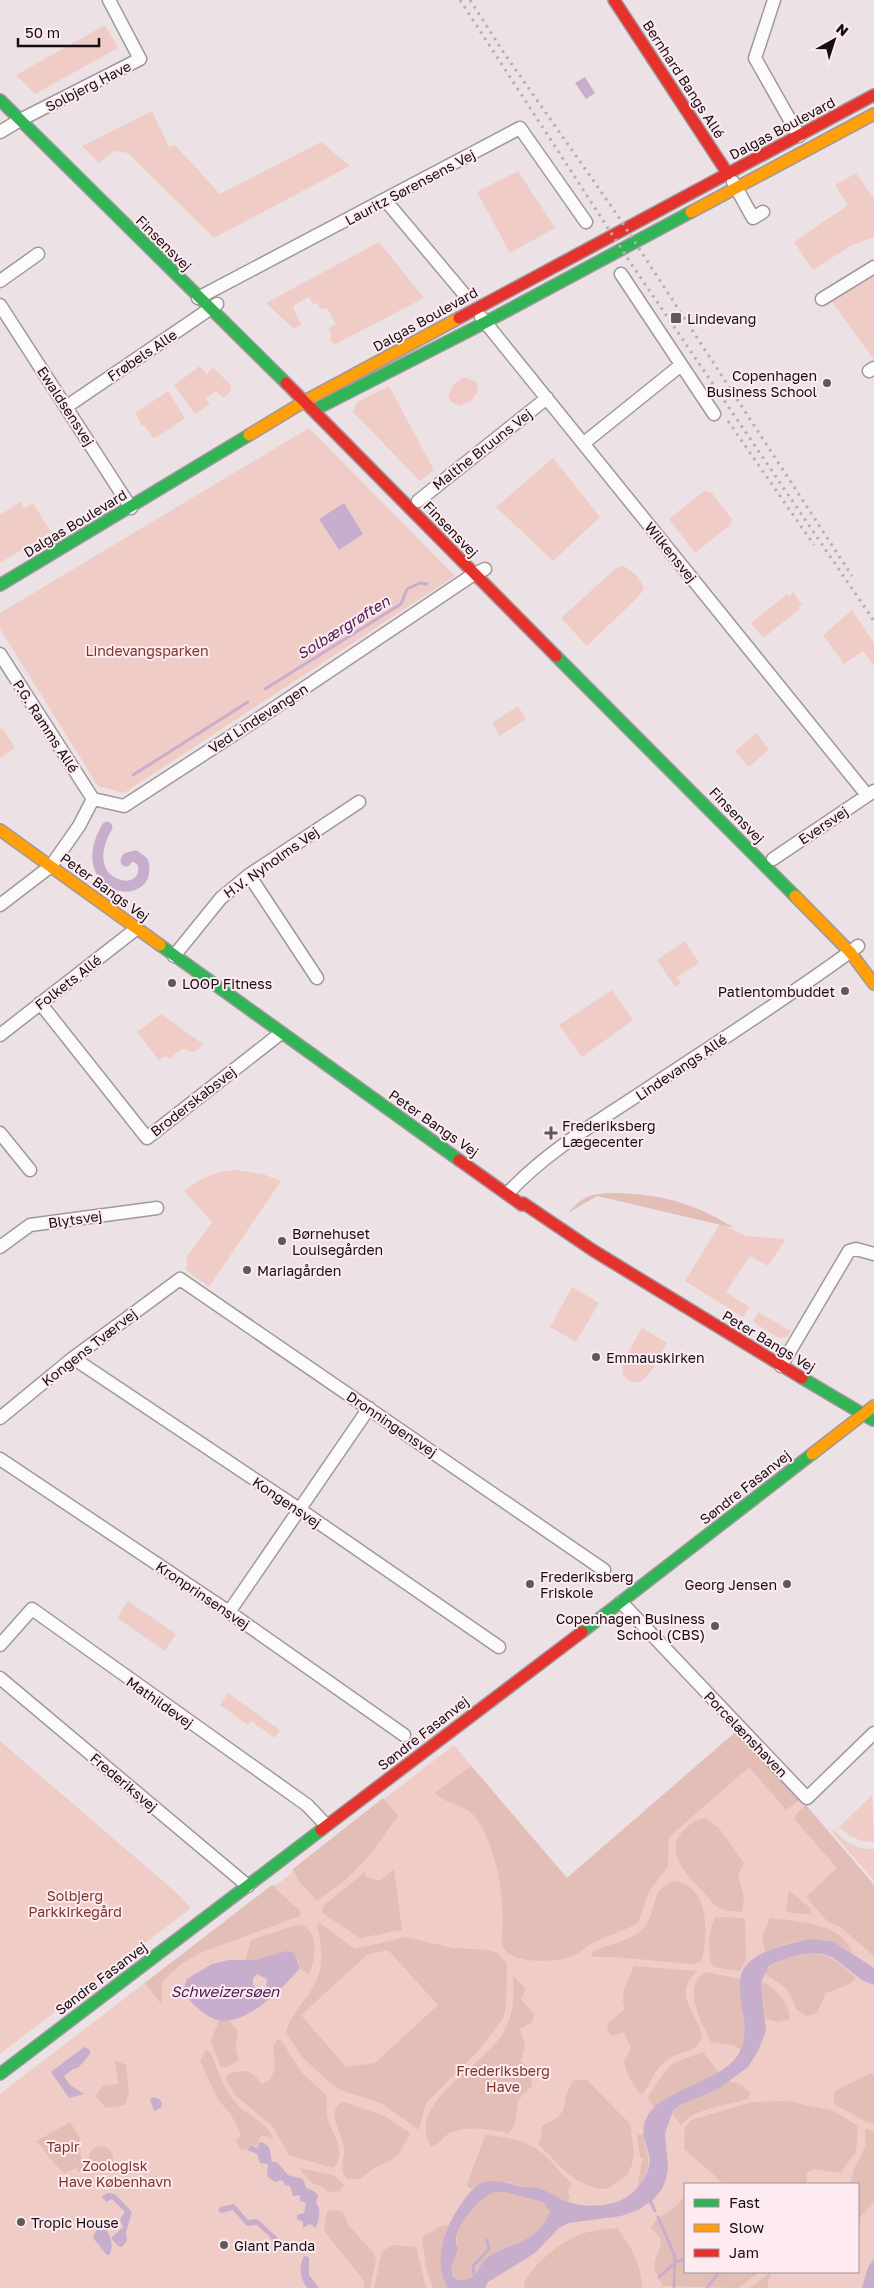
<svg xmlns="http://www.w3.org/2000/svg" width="874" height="2288" font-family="'Golos Text',sans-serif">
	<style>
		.green { fill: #f0ccc6; fill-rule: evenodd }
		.forest { fill: #e2beb7; fill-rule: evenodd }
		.water { fill: #c8aecd; fill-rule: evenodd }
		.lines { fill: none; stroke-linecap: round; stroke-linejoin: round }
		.stream { stroke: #c8aecd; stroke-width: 3 }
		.canal { stroke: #c8aecd; stroke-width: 11 }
		.street-casing { stroke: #a0989b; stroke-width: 15 }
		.fast-casing { stroke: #a0989b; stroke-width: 14 }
		.slow-casing { stroke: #a0989b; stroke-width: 14 }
		.jam-casing { stroke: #a0989b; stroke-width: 14 }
		.street { stroke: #fcfbfb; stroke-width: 12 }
		.fast { stroke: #30b455; stroke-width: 11 }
		.slow { stroke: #ff9f0a; stroke-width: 11 }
		.jam { stroke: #e5322d; stroke-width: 11 }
		.rail { stroke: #b4b1b2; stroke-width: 3; stroke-dasharray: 2.5 5; stroke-linecap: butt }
		.poi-dot { fill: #60595b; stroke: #feeaf1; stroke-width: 2 }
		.labels { text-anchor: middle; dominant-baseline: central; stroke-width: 4; stroke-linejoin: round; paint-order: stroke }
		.street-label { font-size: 14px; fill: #150f11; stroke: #feeaf1 }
		.poi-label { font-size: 14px; fill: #150f11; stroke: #feeaf1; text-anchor: start }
		.park-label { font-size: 14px; fill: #7c3626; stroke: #feeaf1 }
		.water-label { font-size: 15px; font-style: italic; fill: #4a2156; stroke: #feeaf1 }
	</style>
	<rect width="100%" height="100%" fill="#ece2e5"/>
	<path class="green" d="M105,25L118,48L35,94L16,75Z
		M152,111L169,147L175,145L220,194L321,142L350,166L214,238L128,153L114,151L99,163L82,146Z
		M518,171L555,228L510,253L477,192Z
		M856,173L874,199V237L852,245L813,270L794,242L848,205L835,185Z
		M379,242L424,298L334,345L330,340L331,334L329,328L336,324L327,308L321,309L317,303L313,304L309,297L293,306L301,325L294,329L266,303Z
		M874,271V360L831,300Z
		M200,366L207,374L213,367L231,385L230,392L224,398L216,391L206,398L210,404L195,414L174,385Z
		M462,378H467L477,382L478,391L472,400L460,406L451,402L448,397L453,385Z
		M389,386L434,470L420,481L353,412L357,402Z
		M168,391L185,418L159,436L153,438L144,425L142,426L135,413Z
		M309,428L455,576L124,793L98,786L0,629V613Z
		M553,458L600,517L553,561L496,507Z
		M704,491L711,492L732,519L730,525L695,553L669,519Z
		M20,502L25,508L33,503L51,532L0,563V515Z
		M623,566C632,570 641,579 644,589L639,596L587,646L561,618L616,568Z
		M793,592L802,605L798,608L800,609L763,638L751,623L787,594L789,596Z
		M852,610L874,643V666L863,651L844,664L823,635Z
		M518,706L526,719L500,736L492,723Z
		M2,728L15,748L0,758V729Z
		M756,733L769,749L749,767L735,751Z
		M685,941L699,963L677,977L681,983L675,987L657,960Z
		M612,990L633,1020L582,1057L559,1025Z
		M161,1014L203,1044V1045L194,1052L182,1049L169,1059L166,1056L159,1060L137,1032Z
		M236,1170L263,1174L281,1181L209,1287L185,1269L188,1264L186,1258L212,1222L184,1191C201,1178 214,1171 236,1170Z
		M720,1224L746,1236L786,1239L768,1266L750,1256L726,1292L749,1307L743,1317L685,1281Z
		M572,1287L599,1303L576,1342L550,1327Z
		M758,1312L791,1331L787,1337L779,1338L753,1322Z
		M642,1328L667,1343C658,1358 643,1399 623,1375L622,1363Z
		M128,1601L176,1634L165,1651L117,1618Z
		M228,1693L280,1730L275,1738L251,1721L248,1725L220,1705Z
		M739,1729L874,1884V2288H0V2094L272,1885H276L291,1874L293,1869L454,1745L567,1878ZM685,2184H858V2272H685Z
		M0,1741L178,1894L191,1908L0,2054Z
		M872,1795L874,1842C860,1842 849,1837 839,1827Z
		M834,1830C845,1842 857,1850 874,1849V1881L832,1832Z"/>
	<path class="forest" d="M609,1193C656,1193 694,1202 734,1228L597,1196L568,1213C581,1198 589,1194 609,1193Z
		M739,1729L801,1799L786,1810L749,1767L669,1837L668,1866L648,1893L639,1921L635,1925C622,1931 607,1936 593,1943C585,1947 580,1954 571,1957C555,1962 512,1965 503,1947C500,1938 503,1929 503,1920C502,1885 496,1848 476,1818C466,1803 447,1806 435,1793L471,1766L567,1878Z
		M383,1798L398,1816L369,1856L344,1881L317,1901L298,1880L293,1869Z
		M806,1805L874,1885V1956L839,1926L828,1922L806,1897L837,1868L795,1820L796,1814Z
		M705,1818L719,1828L744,1863L738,1876L744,1896L742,1912C734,1911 726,1912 719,1908C713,1905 708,1897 703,1892C689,1877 664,1853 682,1832C689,1824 695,1820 705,1818Z
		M394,1869L402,1930L360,1938L322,1913L323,1906L365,1872V1876L380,1881Z
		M672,1881C710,1883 709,1935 701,1962L692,1964L615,1957H593L591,1953C606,1944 629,1942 642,1930C659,1913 647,1893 672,1881Z
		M272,1885L300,1911V1916L200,1953L181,1964L162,1982V2005L145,1983Z
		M789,1890L809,1907L812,1915L786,1912Z
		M716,1917L744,1918L745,1922L746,1960L739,1971L713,1967C707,1957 708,1925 716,1917Z
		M770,1918C794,1921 845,1923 852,1953C825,1933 794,1938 765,1952L762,1937Z
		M319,1922L355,1949L405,1937L453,1948L489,1950L498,1953L507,1963L506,2007L503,2019L478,2051L426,2103L419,2130L383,2104L343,2091L328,2081L302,2057L286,2032C289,2019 297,2010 305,1999C324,1976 324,1953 317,1926ZM388,1950L438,2005L375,2063L346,2067L301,2015L368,1954Z
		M302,1925C320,1932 315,1962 309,1975L300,1968L298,1960L268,1957L245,1961L251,1940L293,1926Z
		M815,1954C837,1957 840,1965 856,1978L850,1984L826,1993L817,2013L807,2016L797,2010L787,1989L764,1973C775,1958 797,1954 815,1954Z
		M634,1966L697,1971C670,1996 699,2012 702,2038C695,2053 683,2051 670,2058C655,2066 651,2083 642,2095C632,2085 627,2075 624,2061L631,2048L624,2032L613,2036L607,2030L609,2022L625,2009C619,1993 628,1981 634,1966Z
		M706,1972L740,1979L745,2029L741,2050L734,2045L711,2042C702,2022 680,1987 706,1972Z
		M513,1976L526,1989L521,1999L534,2014L532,2022L520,2029L525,2045L521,2061L531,2070L532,2086L518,2100L515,2124L509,2133C490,2129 469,2125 450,2133C443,2136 439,2145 431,2147C405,2105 482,2066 502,2035C514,2016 514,1998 513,1976Z
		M761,1982C773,1984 793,2007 789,2019L777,2022L766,2019Z
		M219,2021H229C243,2034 236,2031 236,2047C236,2051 238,2056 239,2060L225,2068L220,2066L211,2040Z
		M278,2039L281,2040L302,2073L326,2095C327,2102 326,2108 327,2115C330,2132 349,2152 333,2168L289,2155L272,2126L235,2095L226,2080L228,2074C244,2069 252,2069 261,2084C278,2080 275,2060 273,2047Z
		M206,2049L211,2054C220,2075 225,2095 243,2110C253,2117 271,2127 273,2139L263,2135L260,2137L257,2148L251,2144L246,2150L240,2149L236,2141L241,2134L231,2115L218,2099L200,2061Z
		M703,2052L719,2073L670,2097L654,2108L648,2097L663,2074L673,2063Z
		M115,2060L126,2065L129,2093L125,2105L106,2108L95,2096L103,2086L118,2084Z
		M872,2073L874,2076V2123L866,2122L834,2104V2093L842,2087Z
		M574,2080H587L630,2124L634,2152L632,2165L627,2175L607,2189C575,2188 560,2165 538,2144L542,2136L541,2126C576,2113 557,2102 574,2080Z
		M729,2081L740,2084L751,2093L747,2099C725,2106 697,2107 681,2125L672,2114C683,2097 712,2092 729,2081Z
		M787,2101L834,2111L858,2126L856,2152L840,2173L813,2169L807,2173L806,2184H724L684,2149L685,2127L691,2120L752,2102Z
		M344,2102L385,2116L410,2133L399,2154L391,2160L374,2168L360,2179H347L343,2173C341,2165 345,2157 344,2149C344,2135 323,2110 344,2102Z
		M70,2122L80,2138L81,2161L86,2167L79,2173L76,2168L65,2173L61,2171L36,2141Z
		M865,2129L874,2131V2201L858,2220V2184H850L854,2169L866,2146Z
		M644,2134C646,2160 655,2161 639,2186L638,2181L643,2158H640L637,2135Z
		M485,2135C508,2137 530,2140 547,2157C556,2166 562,2176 572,2183L567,2192L570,2196L568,2202L542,2189L520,2186L510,2182L478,2184L470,2189L467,2185Z
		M89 2158a12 12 0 1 1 24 0a12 12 0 1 1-24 0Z
		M299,2168L333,2175L344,2185L339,2191L327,2192L323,2187L312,2183Z
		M495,2192H504L543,2202L550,2212C536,2247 512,2239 488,2257C476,2266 477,2280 459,2280L453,2277L451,2264L457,2248C452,2229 477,2197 495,2192Z
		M685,2194V2272L758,2273L738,2288L663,2286L654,2269L655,2260L661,2245L660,2237L651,2228C657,2214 678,2211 685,2194Z
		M337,2210L344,2213L348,2225L373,2252L376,2260L370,2288H363L365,2282L324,2231L327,2211Z
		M450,2225C442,2245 437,2269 448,2288H433L426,2268L422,2237L439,2227Z
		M617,2228C631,2246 642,2265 642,2288H525L524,2285C527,2269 559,2244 574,2237C586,2231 604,2229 617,2228Z
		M393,2245L416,2247L426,2288H374L382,2251Z
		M771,2272L767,2288H750Z"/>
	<path class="water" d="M585,77L595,93L586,99L575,83Z
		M344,503L363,534L339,550L319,519Z
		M811,1939L834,1942L874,1968V1985C857,1980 850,1969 836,1960C819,1947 786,1956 769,1966L761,1982L766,2031L758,2051L748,2067L729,2081L718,2089L680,2105L673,2111L665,2133L668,2168L666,2179L662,2189L653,2200L638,2210L621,2216L569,2223L559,2228L535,2253L488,2282L485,2288H448C428,2255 453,2208 478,2184C493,2178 505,2182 519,2186C526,2188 534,2186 541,2189C551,2192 559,2199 568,2202C585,2208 612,2207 627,2197C639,2189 653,2170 649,2155C646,2142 640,2132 646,2119C658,2090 718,2084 738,2055C745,2044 745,2030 744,2018C742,2005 736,1982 743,1970C754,1950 791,1943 811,1939ZM495,2192H504L543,2202L550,2212C536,2246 512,2240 488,2257C476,2266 479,2280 459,2280L453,2277C449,2262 455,2262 457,2251C459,2243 456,2250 456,2243C454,2227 480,2196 495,2192Z
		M287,1951L294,1953L300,1968C284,1987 252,2020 225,2021C210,2022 190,2003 183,1991L187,1979L212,1964L228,1960H255ZM257,1974L267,1979L266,1991L263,1995H258L253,1984V1978Z
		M84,2047L90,2050V2054L78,2068L73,2069L64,2076L70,2085L84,2094L69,2098L51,2072Z
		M154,2097L159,2099L162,2103L161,2108L154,2111L150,2099Z
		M260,2142C271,2144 270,2152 272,2162H277L288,2175L303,2179L306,2188L314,2191L318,2195L316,2203C322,2211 319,2218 316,2228L310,2224L303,2228V2222L297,2219V2215L304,2213L306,2203L300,2201V2195L293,2196L290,2186L285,2185L282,2180L275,2182L267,2176L268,2164L260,2163L257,2154L247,2150L251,2145L257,2149Z
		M107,2193L115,2194L132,2212L126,2232L127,2241L122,2247L118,2246L111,2238L123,2227L120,2219L125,2212L112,2199L106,2202L102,2197Z
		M234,2204L248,2220L257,2219L277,2237L278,2246L273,2247L271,2238L257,2225L247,2226L233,2210L222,2213L218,2211L220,2207Z
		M104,2226C110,2235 115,2246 109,2255H107L93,2238L97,2228Z
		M304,2256L309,2257V2275L319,2288H307C300,2278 298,2267 304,2256Z
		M874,2259V2288H862L868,2267Z"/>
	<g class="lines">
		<path class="stream" d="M265,689L401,604L407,589L420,583L427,584
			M133,775L248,702
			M651,2202L655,2211
			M658,2217L675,2257L674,2287
			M474,2274L473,2266L489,2249L487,2240
			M659,2277L676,2262L685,2259
			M707,2288L719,2272"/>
		<path class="canal" d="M107,827C71,890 153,904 143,862L135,856L127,858L126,861"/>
		<defs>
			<path id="street" d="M774,0L755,58L799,136
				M0,132L20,120L140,59L109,0
				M733,182L753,218L763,212
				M386,201L464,294
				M621,274L714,414
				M0,281L38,254
				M198,298L520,128L586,222
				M822,299L874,267
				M0,305L131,508
				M481,317L867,795
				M869,371L874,368
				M66,407L217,304
				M584,443L681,365
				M418,501L547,398
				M0,654L93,799
				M93,799L124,806L270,711L474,574L485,569
				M773,859L874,791
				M249,875L317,978
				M0,905L51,866L79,826L93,799
				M174,956L221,898L249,875L359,802
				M40,1003L147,1138L281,1033
				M0,1035L136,929
				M0,1133L30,1170
				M508,1193C546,1152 597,1122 644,1091C716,1043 789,997 858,946
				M0,1247L30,1225L157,1208
				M73,1358L299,1509L499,1647
				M781,1366L849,1251L856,1249L874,1254
				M0,1418L73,1358L180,1279L604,1570
				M0,1459L229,1612L404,1735
				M621,1602L807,1798L874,1733
				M229,1612L369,1408
				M0,1645L32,1609L307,1805L326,1825
				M0,1678L248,1886"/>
			<path id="fast" d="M0,100L286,383
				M314,410L486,322L691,212
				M0,585L249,435
				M556,656L795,896
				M160,945L459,1160
				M802,1378L873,1420
				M582,1632L812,1454
				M0,2074L321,1830"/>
			<path id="slow" d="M691,212L874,114
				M249,435L305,401L459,318
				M0,830L160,945
				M795,896L850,952L874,984
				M812,1454L874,1406"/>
			<path id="jam" d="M614,0L728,174
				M459,318L874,95
				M286,383L556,656
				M459,1160L522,1205L523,1203L594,1251L802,1378
				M321,1830L582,1632"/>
		</defs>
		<use href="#street" class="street-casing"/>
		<use href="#fast" class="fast-casing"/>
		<use href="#slow" class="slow-casing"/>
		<use href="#jam" class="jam-casing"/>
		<use href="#street" class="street"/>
		<use href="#fast" class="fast"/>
		<use href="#slow" class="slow"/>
		<use href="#jam" class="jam"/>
		<path class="rail" d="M460,0L630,262L874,621
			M470,0L504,53L616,213L852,576
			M728,421L814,545"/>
	</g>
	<g class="poi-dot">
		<rect x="670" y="312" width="12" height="12" rx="2.5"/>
		<circle cx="827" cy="383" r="5"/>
		<circle cx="172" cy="983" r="5"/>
		<circle cx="845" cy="991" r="5"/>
		<path d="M548.5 1125.5h5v5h5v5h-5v5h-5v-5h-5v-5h5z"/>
		<circle cx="282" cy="1241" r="5"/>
		<circle cx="247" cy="1270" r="5"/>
		<circle cx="596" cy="1357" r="5"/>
		<circle cx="530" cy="1584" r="5"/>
		<circle cx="787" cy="1584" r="5"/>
		<circle cx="715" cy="1626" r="5"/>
		<circle cx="21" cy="2222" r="5"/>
		<circle cx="224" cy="2245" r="5"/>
	</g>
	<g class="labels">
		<g class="street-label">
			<text transform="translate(684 79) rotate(57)">Bernhard Bangs Allé</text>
			<text transform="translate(88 86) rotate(-27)">Solbjerg Have</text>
			<text transform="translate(782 128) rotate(-28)">Dalgas Boulevard</text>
			<text transform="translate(410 187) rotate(-28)">Lauritz Sørensens Vej</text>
			<text transform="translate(164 243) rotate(45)">Finsensvej</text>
			<text transform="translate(425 319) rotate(-29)">Dalgas Boulevard</text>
			<text transform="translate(142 355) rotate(-34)">Frøbels Alle</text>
			<text transform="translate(66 406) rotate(57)">Ewaldsensvej</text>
			<text transform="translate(482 449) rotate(-38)">Malthe Bruuns Vej</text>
			<text transform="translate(75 523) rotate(-31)">Dalgas Boulevard</text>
			<text transform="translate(451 529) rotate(46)">Finsensvej</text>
			<text transform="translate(671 552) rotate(51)">Wilkensvej</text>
			<text transform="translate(258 718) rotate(-33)">Ved Lindevangen</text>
			<text transform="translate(46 726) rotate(57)">P.G. Ramms Allé</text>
			<text transform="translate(737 815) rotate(46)">Finsensvej</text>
			<text transform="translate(823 825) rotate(-34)">Eversvej</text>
			<text transform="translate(271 862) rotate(-35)">H.V. Nyholms Vej</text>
			<text transform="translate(105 887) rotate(36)">Peter Bangs Vej</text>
			<text transform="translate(68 982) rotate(-38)">Folkets Allé</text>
			<text transform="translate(681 1067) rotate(-34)">Lindevangs Allé</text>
			<text transform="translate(193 1101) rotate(-38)">Broderskabsvej</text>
			<text transform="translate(434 1123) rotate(35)">Peter Bangs Vej</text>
			<text transform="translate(75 1219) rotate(-8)">Blytsvej</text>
			<text transform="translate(769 1341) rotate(31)">Peter Bangs Vej</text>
			<text transform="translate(89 1347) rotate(-38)">Kongens Tværvej</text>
			<text transform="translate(392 1424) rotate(34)">Dronningensvej</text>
			<text transform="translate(745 1487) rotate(-38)">Søndre Fasanvej</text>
			<text transform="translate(287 1502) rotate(34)">Kongensvej</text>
			<text transform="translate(203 1595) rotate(34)">Kronprinsensvej</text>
			<text transform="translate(160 1702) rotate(35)">Mathildevej</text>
			<text transform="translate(423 1733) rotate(-38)">Søndre Fasanvej</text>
			<text transform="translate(746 1734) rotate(46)">Porcelænshaven</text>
			<text transform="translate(124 1782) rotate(40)">Frederiksvej</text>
			<text transform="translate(101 1978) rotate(-37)">Søndre Fasanvej</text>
		</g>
		<g class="poi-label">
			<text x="687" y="318">Lindevang</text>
			<text x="817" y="375" text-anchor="end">Copenhagen<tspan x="817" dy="16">Business School</tspan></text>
			<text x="182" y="983">LOOP Fitness</text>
			<text x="835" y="991" text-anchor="end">Patientombuddet</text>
			<text x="562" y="1125">Frederiksberg<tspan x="562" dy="16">Lægecenter</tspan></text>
			<text x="292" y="1233">Børnehuset<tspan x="292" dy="16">Louisegården</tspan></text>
			<text x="257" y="1270">Mariagården</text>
			<text x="606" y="1357">Emmauskirken</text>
			<text x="540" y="1576">Frederiksberg<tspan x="540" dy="16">Friskole</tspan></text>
			<text x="777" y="1584" text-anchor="end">Georg Jensen</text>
			<text x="705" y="1618" text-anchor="end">Copenhagen Business<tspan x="705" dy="16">School (CBS)</tspan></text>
			<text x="31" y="2222">Tropic House</text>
			<text x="234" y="2245">Giant Panda</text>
		</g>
		<g class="park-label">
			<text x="147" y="650">Lindevangsparken</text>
			<text x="75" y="1895">Solbjerg<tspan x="75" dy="16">Parkkirkegård</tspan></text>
			<text x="503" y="2070">Frederiksberg<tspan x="503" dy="16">Have</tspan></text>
			<text x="63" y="2146">Tapir</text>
			<text x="115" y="2165">Zoologisk<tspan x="115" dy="16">Have København</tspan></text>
		</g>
		<g class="water-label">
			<text transform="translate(343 627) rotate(-32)">Solbærgrøften</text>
			<text x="225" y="1991">Schweizersøen</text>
		</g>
	</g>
	<rect x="684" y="2183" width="175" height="90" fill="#feeaf1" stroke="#a19297"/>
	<rect x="694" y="2199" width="25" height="8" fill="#30b455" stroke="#a19297"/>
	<text x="729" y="2208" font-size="15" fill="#150f11">Fast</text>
	<rect x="694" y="2224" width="25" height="8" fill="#ff9f0a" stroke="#a19297"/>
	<text x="729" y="2233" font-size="15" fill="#150f11">Slow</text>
	<rect x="694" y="2249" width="25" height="8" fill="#e5322d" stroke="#a19297"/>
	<text x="729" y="2258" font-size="15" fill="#150f11">Jam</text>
	<g transform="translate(834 40) rotate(39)" stroke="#feeaf1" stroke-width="4" paint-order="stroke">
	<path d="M0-4L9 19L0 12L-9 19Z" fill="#150f11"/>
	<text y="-8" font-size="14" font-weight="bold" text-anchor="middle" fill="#150f11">N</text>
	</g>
	<path d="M18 38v8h81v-8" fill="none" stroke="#150f11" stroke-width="2.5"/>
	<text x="25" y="38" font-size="15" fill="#150f11" stroke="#feeaf1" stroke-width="4" paint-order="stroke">50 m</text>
</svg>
